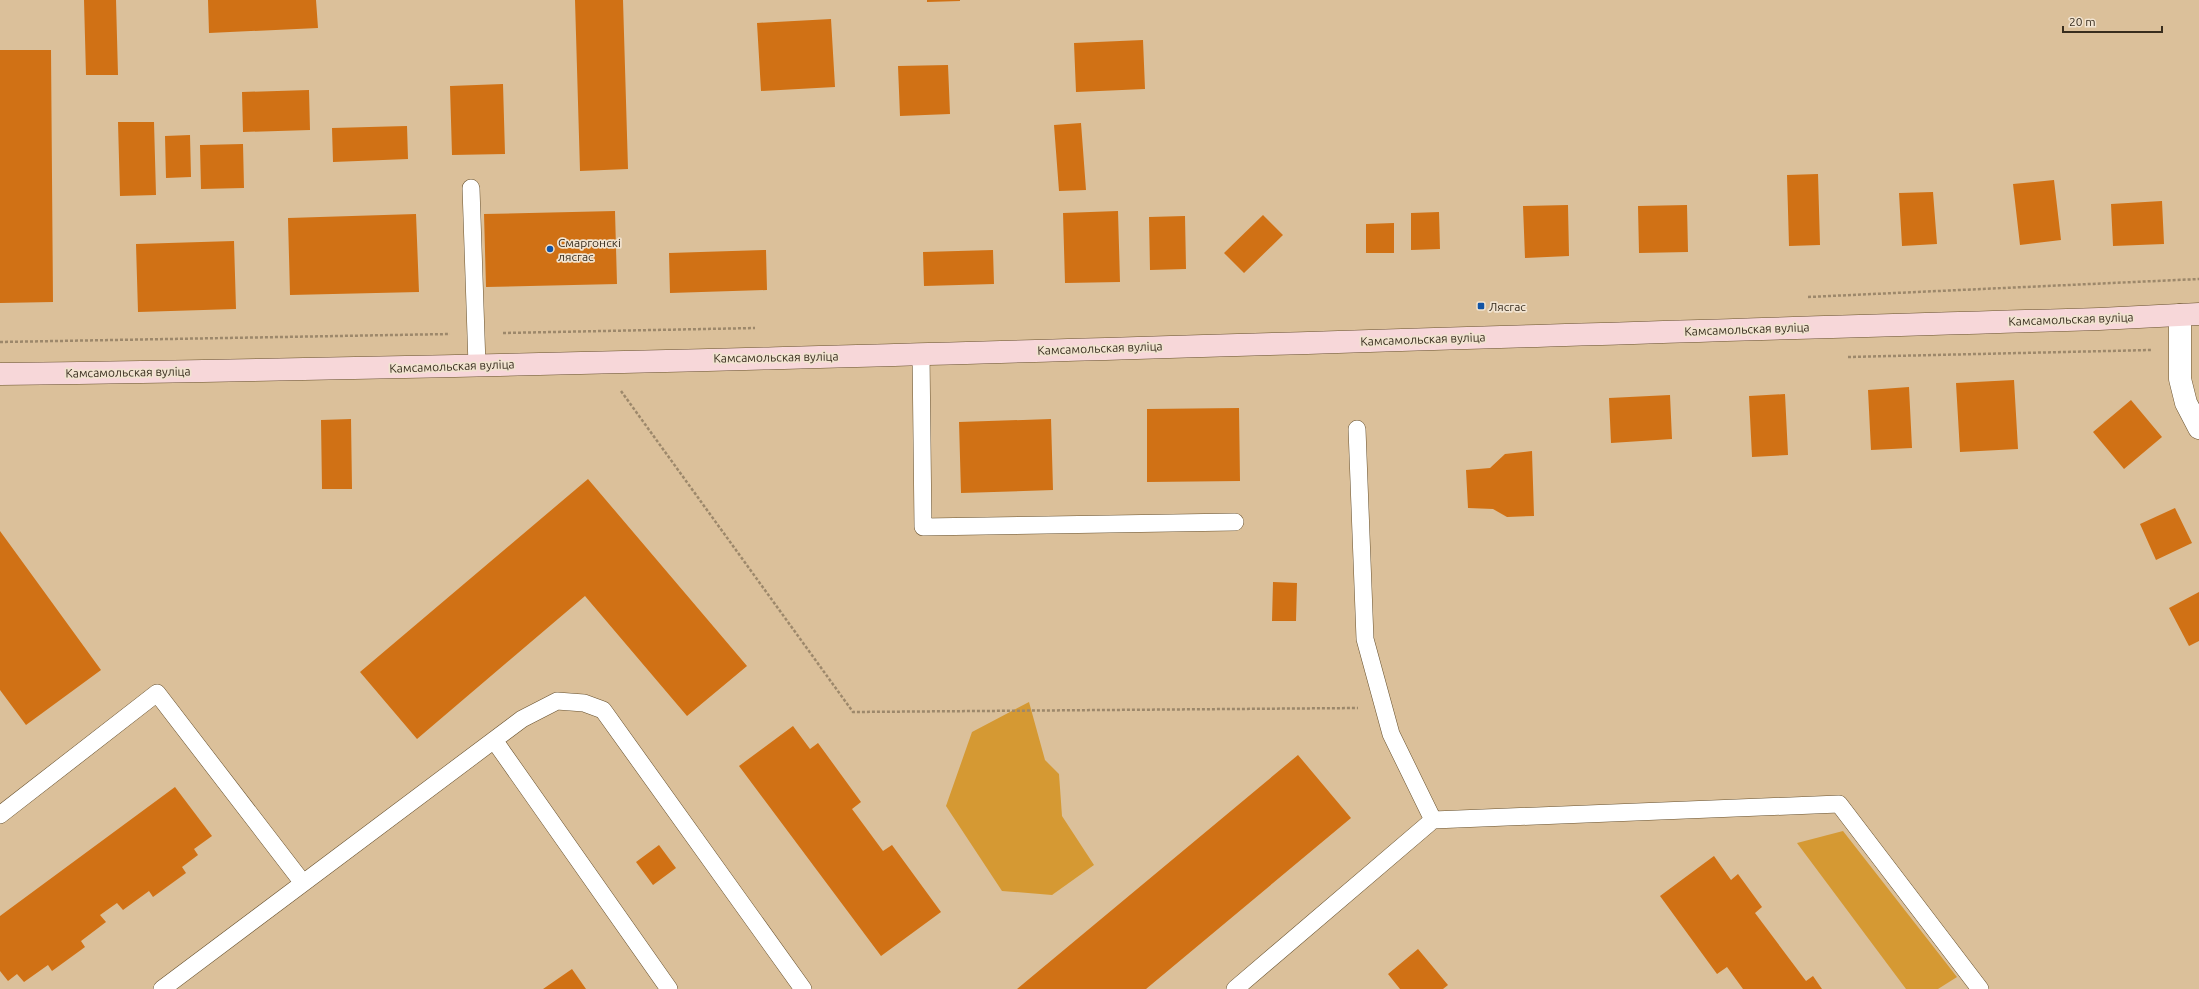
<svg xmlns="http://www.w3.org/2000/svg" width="2199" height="989" font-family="Ubuntu,sans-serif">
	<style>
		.green { fill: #d59933 }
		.building { fill: #d07115 }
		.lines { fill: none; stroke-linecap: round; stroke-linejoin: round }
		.service-casing { stroke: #67502d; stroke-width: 18 }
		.tertiary-casing { stroke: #67502d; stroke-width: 23 }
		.secondary-casing { stroke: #67502d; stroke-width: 23 }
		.path { stroke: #9d886b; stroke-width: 2.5; stroke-dasharray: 3 2; stroke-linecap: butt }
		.service { stroke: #fff; stroke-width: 17 }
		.tertiary { stroke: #fff; stroke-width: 22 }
		.secondary { stroke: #f7d7d9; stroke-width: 22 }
		.poi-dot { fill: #1254a4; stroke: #f1e3d0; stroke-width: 1.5 }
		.labels { text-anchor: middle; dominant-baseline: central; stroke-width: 3.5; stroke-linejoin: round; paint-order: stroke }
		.poi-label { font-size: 12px; fill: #382d1e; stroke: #f1e3d0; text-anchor: start }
		.street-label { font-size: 12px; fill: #382d1e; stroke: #f1e3d0 }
	</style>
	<rect width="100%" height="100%" fill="#dbc09a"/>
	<path class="green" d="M1029,702L1045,760L1059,774L1062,816L1094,865L1052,895L1002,891L946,806L972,732Z
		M1843,831L1957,977L1938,989H1906L1797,843Z"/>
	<path class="building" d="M84,0H116L118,75H86Z
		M208,0H316L318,28L209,33Z
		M575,0H623L628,169L580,171Z
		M927,0H960V1L927,2Z
		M831,19L835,87L761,91L757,23Z
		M1143,40L1145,89L1076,92L1074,43Z
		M0,50H51L53,302L0,303Z
		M948,65L950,114L900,116L898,66Z
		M503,84L505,154L452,155L450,86Z
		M309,90L310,130L243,132L242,92Z
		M118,122H154L156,195L120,196Z
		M1081,123L1086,190L1059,191L1054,125Z
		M407,126L408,159L333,162L332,128Z
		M190,135L191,177L166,178L165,136Z
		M243,144L244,188L201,189L200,145Z
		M1818,174L1820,245L1789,246L1787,175Z
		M2054,180L2061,240L2020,245L2013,184Z
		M1933,192L1937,244L1902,246L1899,193Z
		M2162,201L2164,244L2113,246L2111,204Z
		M1568,205L1569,256L1525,258L1523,206Z
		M1687,205L1688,252L1639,253L1638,206Z
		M615,211L617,284L486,287L484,214Z
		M1118,211L1120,282L1065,283L1063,213Z
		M1439,212L1440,249L1411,250V213Z
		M416,214L419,292L290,295L288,218Z
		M1263,215L1283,235L1244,273L1224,253Z
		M1185,216L1186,269L1150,270L1149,217Z
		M1394,223V253H1366V224Z
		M234,241L236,309L138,312L136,244Z
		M766,250L767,290L670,293L669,253Z
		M993,250L994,284L924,286L923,252Z
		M2014,380L2018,449L1960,452L1956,383Z
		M1909,387L1912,448L1871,450L1868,390Z
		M1785,394L1788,455L1752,457L1749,396Z
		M1670,395L1672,439L1611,443L1609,398Z
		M2131,400L2162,437L2124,469L2093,432Z
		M1239,408L1240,481L1147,482V409Z
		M351,419L352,489H322L321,420Z
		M1051,419L1053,490L961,493L959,422Z
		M1532,451L1534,516L1507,517L1493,509L1468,508L1466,470L1490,468L1505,454Z
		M588,479L747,666L687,716L585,596L417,739L360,672Z
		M2175,508L2192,543L2156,560L2140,524Z
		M0,531L101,670L26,725L0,690Z
		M1273,582L1297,583L1296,621H1272Z
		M2199,592V641L2189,646L2169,608Z
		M793,726L810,749L818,743L861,802L852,809L883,851L892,845L941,912L881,956L739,766Z
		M1298,755L1351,818L1146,989H1017Z
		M175,787L212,836L194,849L198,855L182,867L186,873L153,897L149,891L123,910L117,903L100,915L106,922L81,941L85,947L52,971L48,965L24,982L17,974L8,981L0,971V916Z
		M659,845L676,868L653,885L636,862Z
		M1714,856L1731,880L1738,874L1762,907L1755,913L1806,981L1813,976L1822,989H1743L1727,967L1717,974L1660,896Z
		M1418,949L1448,985L1443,989H1400L1388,974Z
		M572,969L586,989H543Z"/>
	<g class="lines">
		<defs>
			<path id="service" d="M471,188L477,365
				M921,353L923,527L1235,522
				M1357,429L1365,639L1391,734L1433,820
				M494,740L669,989
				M0,815L157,693L303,883
				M162,989L522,719L557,701L584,703L603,710L803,989
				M1235,989L1433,820L1839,804L1980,989"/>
			<path id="tertiary" d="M2180,315V379L2186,403L2199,428"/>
			<path id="secondary" d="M0,374C700,365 1399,339 2099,319L2199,314"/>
		</defs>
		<use href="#service" class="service-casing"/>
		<use href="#tertiary" class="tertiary-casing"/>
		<use href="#secondary" class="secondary-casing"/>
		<path class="path" d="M1808,297L2199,279
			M503,333L755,328
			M0,342L450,334
			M1848,357L2151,350
			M621,391L853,712L1358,708"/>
		<use href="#service" class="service"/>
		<use href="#tertiary" class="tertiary"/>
		<use href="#secondary" class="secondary"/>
	</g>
	<g class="poi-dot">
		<circle cx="550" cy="249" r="4"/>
		<rect x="1477" y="302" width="8" height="8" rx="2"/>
	</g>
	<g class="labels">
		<g class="poi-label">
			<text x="558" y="242">Смаргонскі<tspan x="558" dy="14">лясгас</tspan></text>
			<text x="1489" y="306">Лясгас</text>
		</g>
		<g class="street-label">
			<text transform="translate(2071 319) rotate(-2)">Камсамольская вуліца</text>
			<text transform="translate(1747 329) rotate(-2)">Камсамольская вуліца</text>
			<text transform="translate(1423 339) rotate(-2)">Камсамольская вуліца</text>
			<text transform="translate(1100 348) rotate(-2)">Камсамольская вуліца</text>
			<text transform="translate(776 357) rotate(-1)">Камсамольская вуліца</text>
			<text transform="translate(452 366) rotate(-2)">Камсамольская вуліца</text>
			<text transform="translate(128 372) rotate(-1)">Камсамольская вуліца</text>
		</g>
	</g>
	<path d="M2063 26v6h99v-6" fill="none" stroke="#382d1e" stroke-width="2"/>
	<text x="2069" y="26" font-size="12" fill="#382d1e" stroke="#f1e3d0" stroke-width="3" paint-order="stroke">20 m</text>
</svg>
